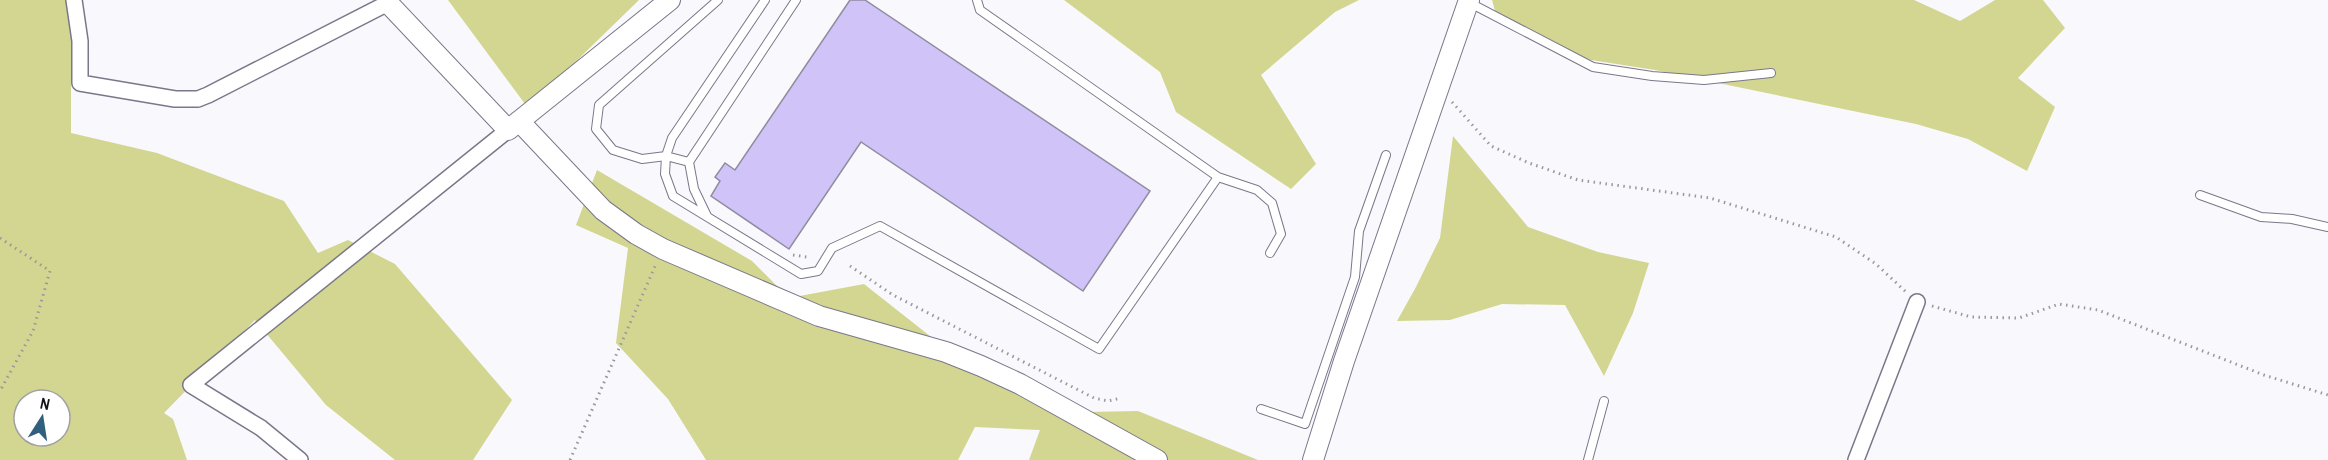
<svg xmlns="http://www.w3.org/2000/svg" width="2328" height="460" font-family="'Archivo Narrow',sans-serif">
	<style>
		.green { fill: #d2d690; fill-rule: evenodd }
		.building { fill: #cfc3f8; stroke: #908c9f; stroke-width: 1.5 }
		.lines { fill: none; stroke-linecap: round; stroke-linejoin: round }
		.service-casing { stroke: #7b778a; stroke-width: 10 }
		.minor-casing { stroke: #7b778a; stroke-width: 18 }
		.tertiary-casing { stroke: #7b778a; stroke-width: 22 }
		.path { stroke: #99989e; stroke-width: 3; stroke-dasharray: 1.5 4.5; stroke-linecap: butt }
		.service { stroke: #fff; stroke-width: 8 }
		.minor { stroke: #fff; stroke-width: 15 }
		.tertiary { stroke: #fff; stroke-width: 20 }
	</style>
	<rect width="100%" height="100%" fill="#f9f8fc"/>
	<path class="green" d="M0,0H67L71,33V133L157,153L284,201L318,253L348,240L395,264L512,400L473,460H395L326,405L255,320L164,413L173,419L187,460H0ZM24,400H60V436H24Z
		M448,0H639L528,108Z
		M1064,0H1359L1335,12L1261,75L1316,164L1291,189L1176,112L1160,72Z
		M1492,0H1914L1960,21L1995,0H2043L2065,28L2018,78L2055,107L2027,171L1968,139L1916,124L1655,70L1591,60L1498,22Z
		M1453,136L1528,227L1598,252L1649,263L1633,313L1604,376L1565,305L1502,304L1450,320L1397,321L1416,287L1440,238Z
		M597,170L752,261L789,298L864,284L935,340L1086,412L1138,411L1258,460H1029L1040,430L975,427L958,460H706L668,399L616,343L628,248L576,225Z"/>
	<path class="building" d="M850,0H865L1150,191L1083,291L861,142L789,249L711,196L720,181L715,177L725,163L735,170Z"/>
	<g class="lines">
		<defs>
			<path id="service" d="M718,0L599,105L596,129L613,150L642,159L666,156L672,138L765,0
				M1470,3L1593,67L1652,76L1704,80L1771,73
				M689,162L666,156L665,174L673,196L801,274L818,271L832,248L880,226L1099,349L1218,177L980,10L977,0
				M1218,177L1257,190L1272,203L1281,234L1270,253
				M2200,195L2261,217L2292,219L2328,227
				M707,216L694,189L689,162L796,0
				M1261,409L1305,424L1355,277L1359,231L1386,155
				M1588,460L1604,401"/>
			<path id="minor" d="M74,0L80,41V83L175,99H198L208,95L388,3
				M300,460L261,428L191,385L508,130
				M1856,460L1917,302"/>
			<path id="tertiary" d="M388,3L508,130L670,0
				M519,121L603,210L636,234L663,249L819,316L946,352L981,366L1020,384L1157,460
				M1313,460L1344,361L1469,0"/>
		</defs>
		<use href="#service" class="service-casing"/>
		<use href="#minor" class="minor-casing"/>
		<use href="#tertiary" class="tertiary-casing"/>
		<path class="path" d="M1452,102L1491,146L1529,163L1578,180L1710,198L1836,237L1876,264L1906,292
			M0,238L50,271L33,331L0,391
			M793,255L807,257
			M850,266L893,295L1094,398L1108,401L1121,398
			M1932,306L1971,317L2019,318L2059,304L2098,310L2264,375L2328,395
			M570,460L656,264"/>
		<use href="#service" class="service"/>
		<use href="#minor" class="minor"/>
		<use href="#tertiary" class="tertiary"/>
	</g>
	<g transform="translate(42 418) rotate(12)"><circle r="28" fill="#ffffff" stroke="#a1a1a3" stroke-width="1.5"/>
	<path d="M0-4.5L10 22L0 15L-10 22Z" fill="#31607f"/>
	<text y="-9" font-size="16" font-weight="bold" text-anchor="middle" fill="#14131a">N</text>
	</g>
</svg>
